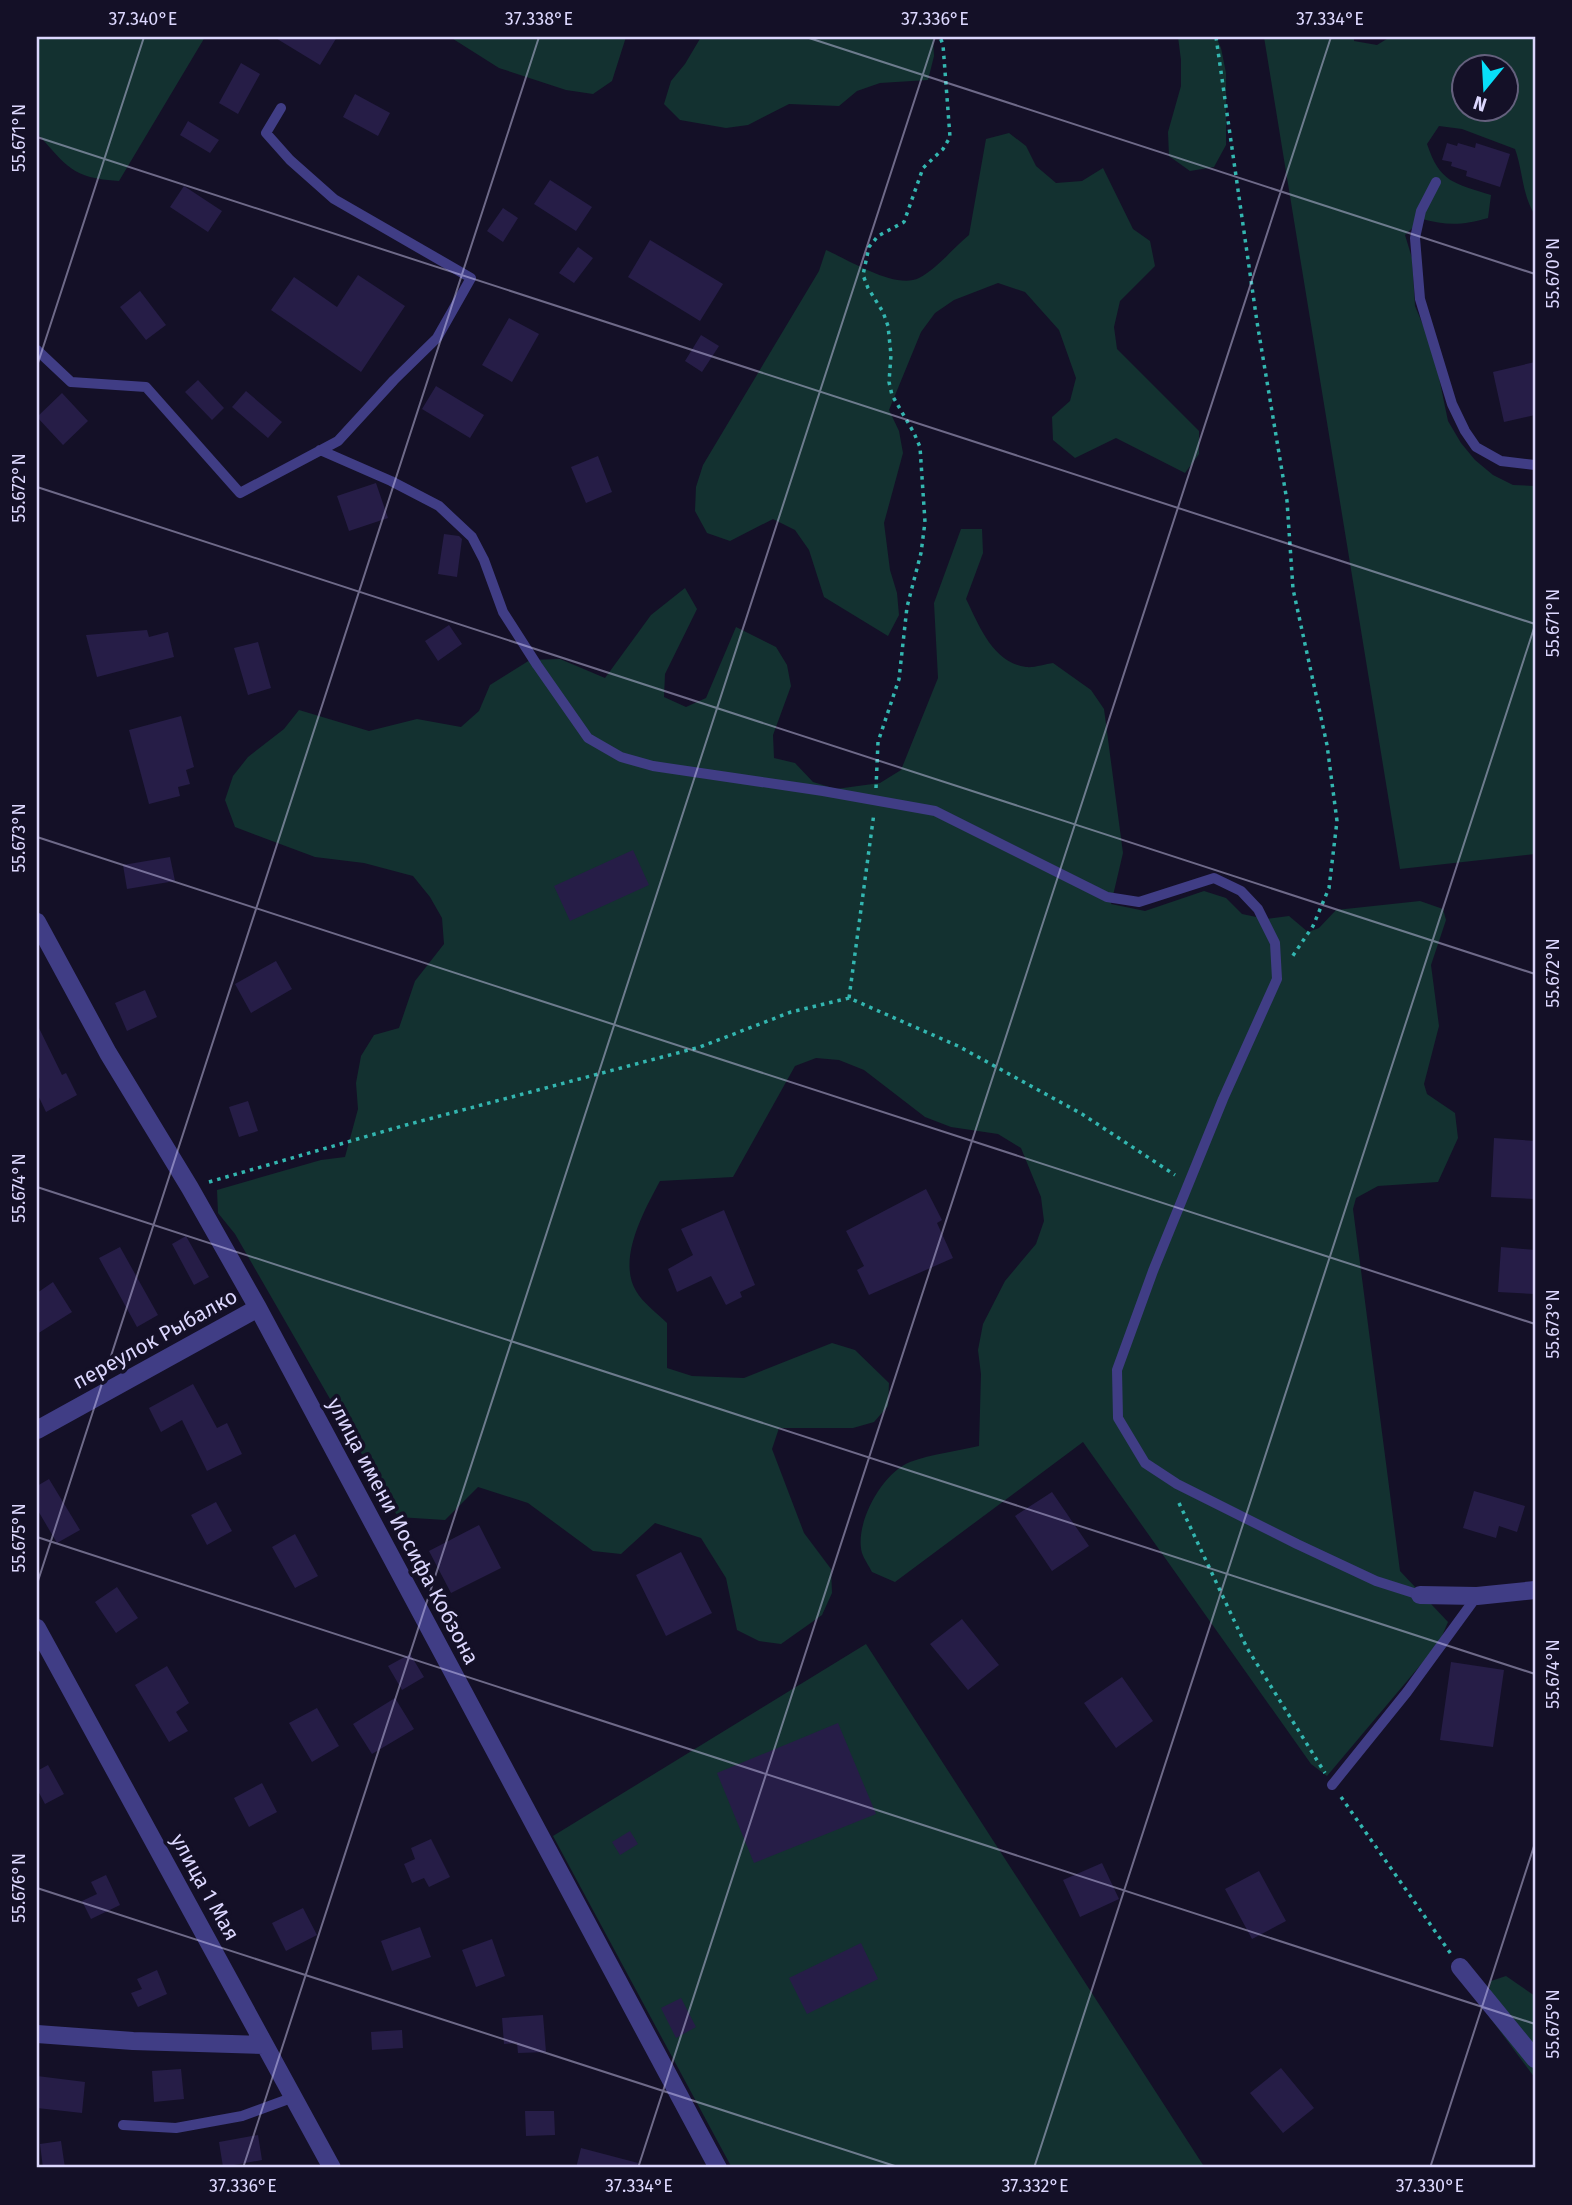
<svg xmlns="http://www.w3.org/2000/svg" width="1572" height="2205" font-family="'Fira Sans',sans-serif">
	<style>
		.green { fill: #133130; fill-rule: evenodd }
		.building { fill: #261d47 }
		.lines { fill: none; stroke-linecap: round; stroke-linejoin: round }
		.path { stroke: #33b6b0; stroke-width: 3.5; stroke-dasharray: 3.5 5; stroke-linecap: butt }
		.lane { stroke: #403d85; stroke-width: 10 }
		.street { stroke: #403d85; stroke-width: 18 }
		.ticks { fill: none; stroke: #dcd7fe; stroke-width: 2; stroke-opacity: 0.45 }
		.labels { text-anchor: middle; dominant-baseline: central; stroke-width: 7; stroke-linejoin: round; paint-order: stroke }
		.street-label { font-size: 21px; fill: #dcd7fe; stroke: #141027 }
		.neatline { fill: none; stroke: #dcd7fe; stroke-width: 2.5 }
		.ticks-label { font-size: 18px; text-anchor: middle; fill: #dcd7fe }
	</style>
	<rect width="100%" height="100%" fill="#141027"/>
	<path class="green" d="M37,37H205L119,181C71,178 67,166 37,133Z
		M450,37H626L612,81L593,94L566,90L499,68Z
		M701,37H933L934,56L928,80L880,83L857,91L839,106L789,104L748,125L726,128L680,120L664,104L671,81L685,64Z
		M1178,37H1216L1221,48L1226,73V145L1214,167L1190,171L1169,156L1168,132L1181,86V60Z
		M1264,37H1354V41L1377,45L1390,37H1535V215C1522,195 1523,171 1515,149L1462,129L1439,126L1427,144C1440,183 1454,183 1491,195L1488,218C1464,225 1447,226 1422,219L1405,235L1412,258L1415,306L1433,349L1448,421L1461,443L1475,460L1493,475L1513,485L1535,486V854L1400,869ZM1464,66H1506V108H1464Z
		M1009,133L1026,146L1036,166L1056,183L1082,181L1103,168L1133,229L1150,241L1155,266L1120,301L1114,327L1117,349L1199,431V454L1185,473L1116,438L1075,458L1053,440L1052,417L1070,401L1076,378L1059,330L1025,292L998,283L954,300L935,313L921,332L889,410L899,431L903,453L884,523L890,570L897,593L899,615L888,636L824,597L809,550L795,530L773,519L730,541L707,533L695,511L696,487L703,465L819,271L826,250C849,260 896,290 919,278C938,268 952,249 969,235L986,139Z
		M961,529H982L983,553L966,599C979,625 992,662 1026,667C1034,668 1045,664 1053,663L1091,690L1104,709L1123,853L1111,904L1145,911L1204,891L1226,898L1242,914L1266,919L1289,916L1308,932L1319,928L1336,910L1420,901L1443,909L1446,920L1431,965L1439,1026L1424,1084L1427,1094L1455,1113L1458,1138L1438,1182L1378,1186L1356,1198L1353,1209L1400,1571L1448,1622L1439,1643L1327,1776L1311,1764L1083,1442L895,1582L872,1572C869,1566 864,1559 862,1553C854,1524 882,1473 910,1462C932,1454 957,1451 979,1446L981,1374L978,1350L983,1324L1005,1281L1036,1244L1044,1221L1041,1197L1021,1148L998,1134L951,1127L925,1117L864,1070L839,1060L816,1058L795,1066L733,1177L660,1181C644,1211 617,1259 636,1291C643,1303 657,1313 667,1323V1368L692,1376L744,1378L832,1343L855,1350L889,1383L888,1406L874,1422L853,1428H779L772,1449L804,1533L831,1569L832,1593L822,1615L781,1644L759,1641L737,1630L726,1578L701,1538L655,1523L621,1554L593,1551L528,1503L478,1487L445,1520L398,1517L235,1234L218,1213L217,1190L321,1160L345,1157L358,1109L356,1083L361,1056L374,1035L399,1028L415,981L444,944L442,918L430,897L413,876L364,863L315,857L235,827L225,800L233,776L248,757L284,729L299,710L369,731L417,719L461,727L479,711L490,685L530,660L560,659L605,678L651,615L685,588L697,609L665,674L664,697L686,707L706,698L736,627L776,647L787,665L791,686L773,735L774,758L795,763L813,782L836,789L880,783L901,770L938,678L934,603Z
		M866,1644L1205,2168H732L553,1836Z
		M1506,1976L1535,1996V2078L1485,2011L1491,1981Z"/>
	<path class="building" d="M274,37H337L320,65Z
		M241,63L260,74L238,114L219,103Z
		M355,94L390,113L378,136L343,117Z
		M188,121L219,140L210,153L180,135Z
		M1447,143L1457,146L1458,143L1475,148L1476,143L1510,154L1500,187L1466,176L1467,171L1451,166L1452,162L1442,160Z
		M550,180L592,207L576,231L534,204Z
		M184,186L222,211L208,232L170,207Z
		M503,208L518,218L503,242L487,231Z
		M650,240L723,284L700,321L628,277Z
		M578,247L593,258L574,283L559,273Z
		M358,275L405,306L361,372L271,310L294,277L337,307Z
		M140,291L166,325L146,340L120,307Z
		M509,318L539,334L512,382L482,365Z
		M701,335L719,346L702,372L685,361Z
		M1535,362V415L1504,422L1493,372Z
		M198,380L224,408L212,420L185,392Z
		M436,386L484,415L470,438L422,409Z
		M246,391L282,422L268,438L232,407Z
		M62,393L88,421L63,445L37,417Z
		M598,456L612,492L586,503L571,467Z
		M376,483L388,518L349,531L337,496Z
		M444,534L459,536L462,539L457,577L438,574Z
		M449,625L462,644L438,661L425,641Z
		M147,630L149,637L168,632L174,657L97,677L86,635Z
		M258,642L271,688L248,695L234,648Z
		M181,716L194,767L186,770L190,784L178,787L180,796L149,804L129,730Z
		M633,850L649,885L570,921L554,886Z
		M170,857L175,881L127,889L123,865Z
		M276,961L292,989L251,1013L235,984Z
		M145,990L157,1017L127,1031L115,1003Z
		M37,1024L62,1075L66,1073L77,1095L46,1112L37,1093Z
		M248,1101L258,1131L239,1137L229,1107Z
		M1494,1138L1535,1141V1199L1491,1197Z
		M926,1189L942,1220L937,1223L953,1258L869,1295L857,1270L864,1266L846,1231Z
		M724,1210L755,1285L740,1292L742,1297L726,1305L711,1276L677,1292L668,1269L693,1255L681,1229Z
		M186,1236L209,1277L194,1285L172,1244Z
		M120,1247L158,1315L137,1327L99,1258Z
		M1501,1247L1535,1250V1294L1498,1292Z
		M53,1282L72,1312L37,1334V1293Z
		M193,1384L217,1428L227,1423L242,1454L207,1471L182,1420L161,1432L149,1408Z
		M49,1479L80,1530L57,1543L37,1509V1486Z
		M1474,1491L1525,1506L1517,1532L1499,1526L1496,1538L1463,1528Z
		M1052,1492L1089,1546L1052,1571L1015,1516Z
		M216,1502L232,1531L207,1545L191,1515Z
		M479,1525L501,1568L451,1593L429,1551Z
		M295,1534L318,1576L295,1588L272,1547Z
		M681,1552L712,1613L666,1636L636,1575Z
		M117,1587L138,1618L116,1633L95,1602Z
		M962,1619L999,1665L968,1690L930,1644Z
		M410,1654L424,1677L402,1690L388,1666Z
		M1451,1662L1504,1670L1493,1747L1440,1740Z
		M167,1666L189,1703L176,1712L188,1731L169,1742L135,1685Z
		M1122,1677L1153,1721L1116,1748L1084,1703Z
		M395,1698L414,1729L372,1754L353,1724Z
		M317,1708L339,1746L312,1762L289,1723Z
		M838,1723L876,1814L754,1863L717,1773Z
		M48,1765L64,1794L45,1804L37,1789V1771Z
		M262,1783L277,1812L249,1827L234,1798Z
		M630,1831L638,1844L620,1855L612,1842Z
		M431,1839L450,1877L429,1887L424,1878L412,1883L404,1864L415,1859L411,1848Z
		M1102,1863L1119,1899L1080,1917L1063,1880Z
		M1259,1871L1286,1921L1252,1939L1225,1889Z
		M106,1875L120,1905L91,1919L82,1901L97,1894L91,1882Z
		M303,1908L317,1935L286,1951L272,1923Z
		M420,1927L431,1957L392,1971L381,1941Z
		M492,1939L505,1976L476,1987L462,1950Z
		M861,1943L878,1979L807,2014L789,1978Z
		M157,1970L167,1994L138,2007L131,1993L142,1989L137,1979Z
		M681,1998L696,2027L676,2038L661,2008Z
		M543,2015L546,2052L518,2053L517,2043L504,2044L502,2018Z
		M402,2030L403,2048L372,2050L371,2032Z
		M1281,2068L1314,2108L1283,2133L1250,2093Z
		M181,2069L184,2099L154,2102L152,2071Z
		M37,2076L85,2082L82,2113L37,2108Z
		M525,2111H554L555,2135L526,2136Z
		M258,2135L262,2160L223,2167L219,2142Z
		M61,2141L65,2168H43L40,2144Z
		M581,2148L638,2163L637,2168H576Z"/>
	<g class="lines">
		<path class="path" d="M1216,37L1257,322L1287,501L1293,589L1327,745L1337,821L1329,888L1313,926L1292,957
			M876,788L878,742L899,679L907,607L921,553L925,522L920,447L914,433L892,395L889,382L891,355L888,326L883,312L868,288L863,275L869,247L878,236L904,222L923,168L943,149L950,137L943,45L940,37
			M849,998L874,813
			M209,1182L406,1125L700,1047L791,1012L849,998L958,1046L1082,1114L1175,1175
			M1179,1503L1247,1648L1325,1773
			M1341,1797L1451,1954"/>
		<path class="lane" d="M1436,182L1421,211L1415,238L1420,299L1452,404L1465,431L1476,447L1501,461L1535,465
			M37,350L71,382L146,387L240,493L338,441L394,380L437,338L471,278L334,199L290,160L266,133L281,108
			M320,450L391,481L439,506L472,537L484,560L503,612L537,665L588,738L621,757L653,766L823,791L935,811L1107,897L1139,902L1214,878L1241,891L1258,909L1275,943L1277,979L1223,1099L1153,1271L1117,1370L1118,1418L1145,1463L1177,1484L1297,1544L1376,1581L1420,1595
			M1332,1785L1407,1692L1477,1596
			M123,2125L176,2128L242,2116L294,2097"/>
		<path class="street" d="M37,922L108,1053L190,1188L258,1308L718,2168
			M37,1430L258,1308
			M1420,1595L1477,1596L1535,1590
			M37,1628L332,2168
			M1460,1967L1535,2059
			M37,2034L133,2041L264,2045"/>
	</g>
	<path class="ticks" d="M806,37L1535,274M37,137L1535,624M37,366L144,37M37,487L1535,974M37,837L1535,1324M37,1187L1535,1674M37,1537L1535,2024M37,1584L539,37M37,1888L901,2168M243,2168L935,37M638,2168L1331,37M1034,2168L1535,625M1430,2168L1535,1843"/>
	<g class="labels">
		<g class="street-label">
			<text transform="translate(155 1339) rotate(-29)">переулок Рыбалко</text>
			<text transform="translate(403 1531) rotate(62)">улица имени Иосифа Кобзона</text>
			<text transform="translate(205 1887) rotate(61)">улица 1 Мая</text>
		</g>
	</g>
	<rect width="1572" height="2205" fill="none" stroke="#141027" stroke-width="77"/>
	<g transform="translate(1485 88) rotate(198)"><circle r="33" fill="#141027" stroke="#64607d" stroke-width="2"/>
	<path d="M0-5L12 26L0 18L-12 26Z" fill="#08dff9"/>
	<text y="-10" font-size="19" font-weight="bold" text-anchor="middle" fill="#dcd7fe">N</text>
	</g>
	<rect x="38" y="38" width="1496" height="2128" class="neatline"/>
	<g class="ticks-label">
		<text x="143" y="25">37.340°E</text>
		<text x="539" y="25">37.338°E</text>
		<text x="935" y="25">37.336°E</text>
		<text x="1330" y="25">37.334°E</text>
		<text transform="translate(19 138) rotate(-90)" y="6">55.671°N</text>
		<text transform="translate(1553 273) rotate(-90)" y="6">55.670°N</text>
		<text transform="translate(19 488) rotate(-90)" y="6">55.672°N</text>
		<text transform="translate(1553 623) rotate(-90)" y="6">55.671°N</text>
		<text transform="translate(19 838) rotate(-90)" y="6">55.673°N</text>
		<text transform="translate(1553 973) rotate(-90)" y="6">55.672°N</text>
		<text transform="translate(19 1188) rotate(-90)" y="6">55.674°N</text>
		<text transform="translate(1553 1324) rotate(-90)" y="6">55.673°N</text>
		<text transform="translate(19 1538) rotate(-90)" y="6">55.675°N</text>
		<text transform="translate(1553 1674) rotate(-90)" y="6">55.674°N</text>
		<text transform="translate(19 1888) rotate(-90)" y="6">55.676°N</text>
		<text transform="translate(1553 2024) rotate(-90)" y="6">55.675°N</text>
		<text x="243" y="2192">37.336°E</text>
		<text x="639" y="2192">37.334°E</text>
		<text x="1035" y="2192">37.332°E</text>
		<text x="1430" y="2192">37.330°E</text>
	</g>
</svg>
